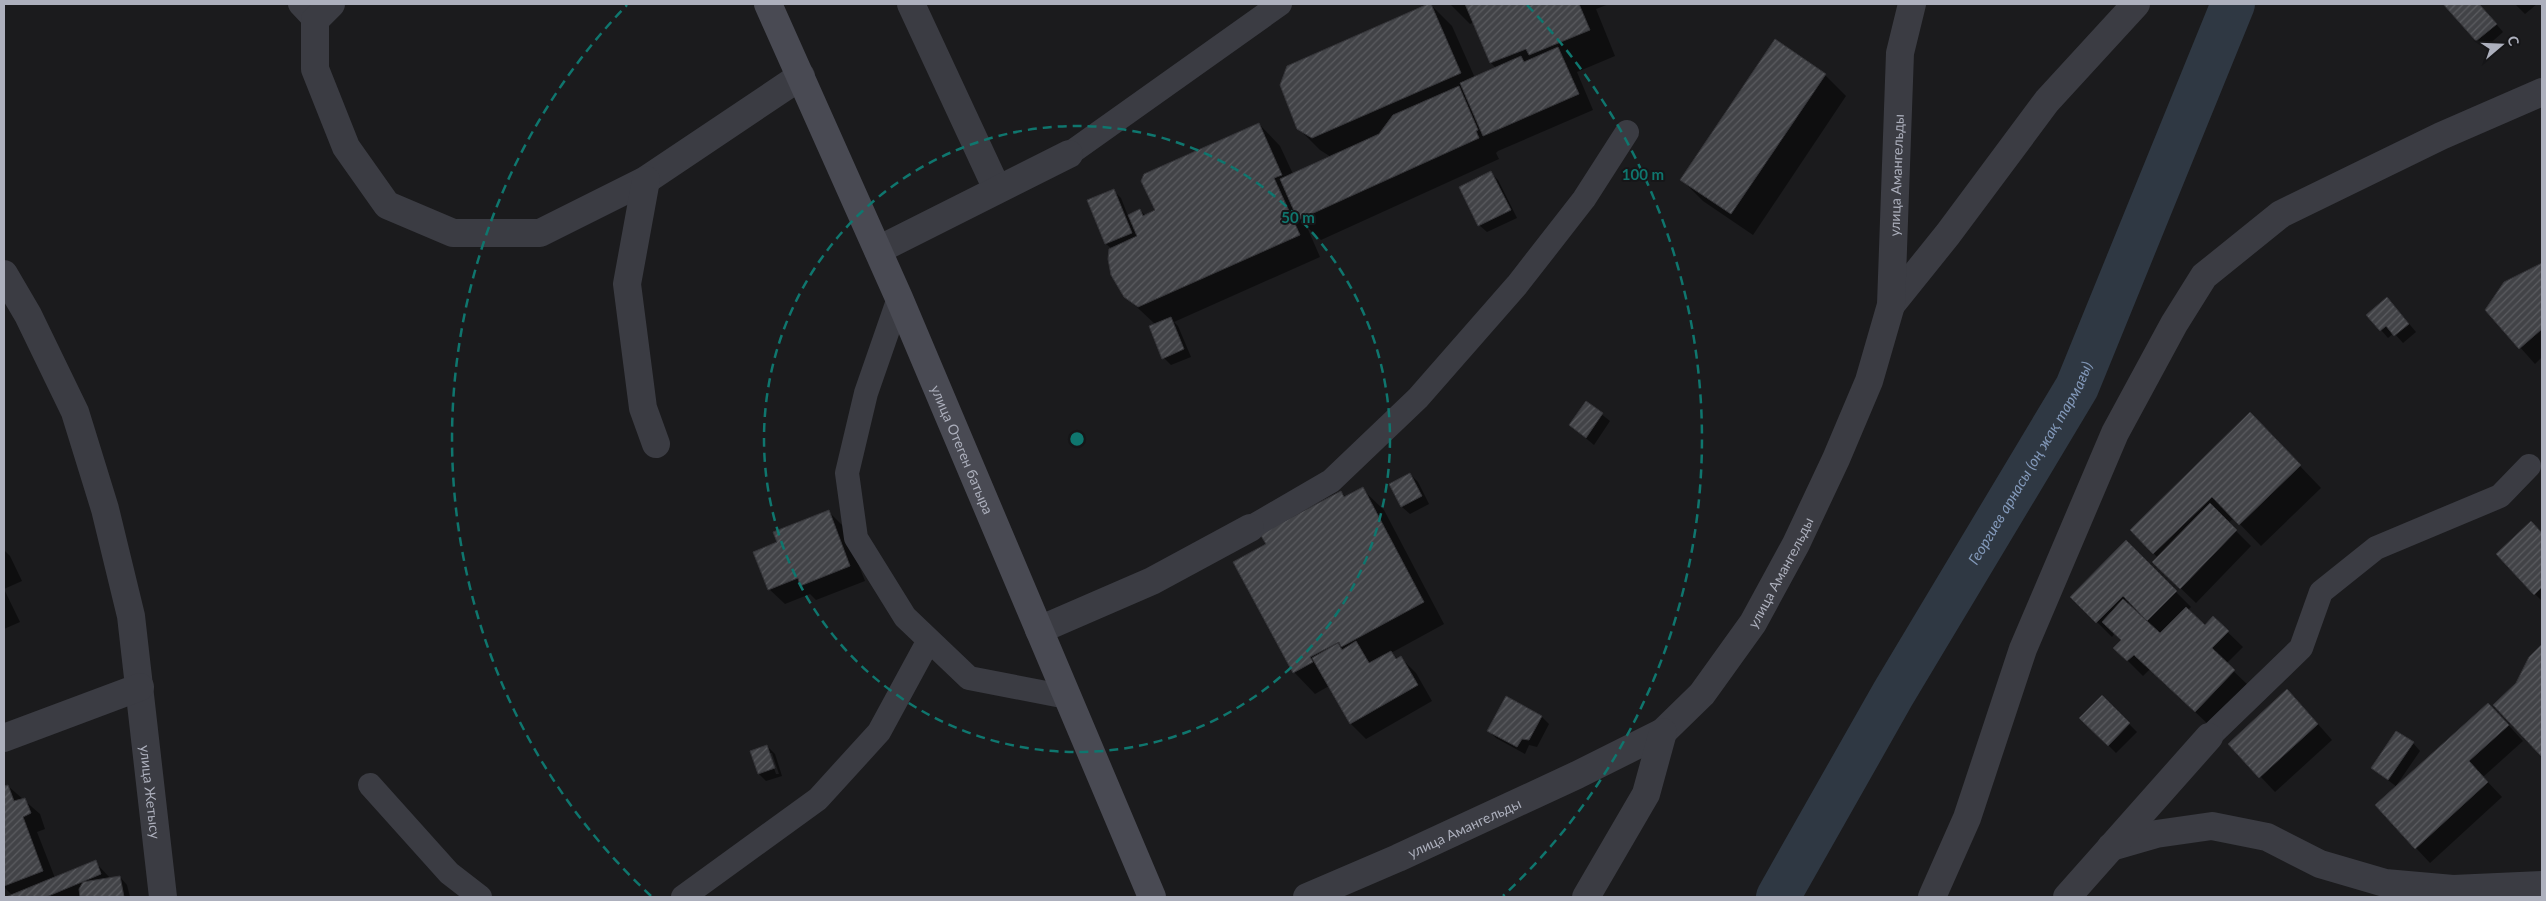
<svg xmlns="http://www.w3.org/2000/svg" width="2546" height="901" font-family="Lato,sans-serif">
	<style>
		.shadow { fill: #0007; fill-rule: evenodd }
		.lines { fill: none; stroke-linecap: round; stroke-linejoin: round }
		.canal { stroke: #2f3843; stroke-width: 44 }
		.building { fill: url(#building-hatch); stroke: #353539 }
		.lane { stroke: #3b3c43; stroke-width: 24 }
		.street { stroke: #3b3c43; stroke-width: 28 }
		.secondary { stroke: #494a53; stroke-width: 28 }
		.ring { fill: none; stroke: #0f766e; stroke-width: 2.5; stroke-dasharray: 9 6 }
		.labels { text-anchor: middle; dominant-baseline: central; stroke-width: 4; stroke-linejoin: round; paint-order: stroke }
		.street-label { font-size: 14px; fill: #adb0bd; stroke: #161618 }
		.water-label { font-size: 15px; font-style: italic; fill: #8399ba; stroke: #161618 }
		.centre { fill: #0f766e; stroke: #161618; stroke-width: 2.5 }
		.ring-label { font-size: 15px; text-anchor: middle; font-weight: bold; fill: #0f766e; stroke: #161618; stroke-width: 4; stroke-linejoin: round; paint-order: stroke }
	</style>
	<defs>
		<pattern id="building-hatch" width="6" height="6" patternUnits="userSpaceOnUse" patternTransform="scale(1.25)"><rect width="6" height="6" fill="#424347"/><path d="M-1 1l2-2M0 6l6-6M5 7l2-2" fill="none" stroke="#5b5c60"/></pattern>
	</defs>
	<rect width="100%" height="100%" fill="#1b1b1d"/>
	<path class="shadow" d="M1430,4L1452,26L1475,78L1496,68L1491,63L1474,22L1470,24L1450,4H1609L1596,9L1615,56L1577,72L1593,110L1498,151L1496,153L1499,159L1321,240L1307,227L1320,257L1174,322L1178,326L1191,357L1171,365L1164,358L1156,325L1125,296L1109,259L1111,248L1106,244L1114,191L1121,198L1128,216L1140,210L1146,216L1156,211L1259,124L1280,146L1293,174L1331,157L1320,150L1298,128Z
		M2445,4H2479L2503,32L2485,48Z
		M2515,4H2537L2525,14Z
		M1825,75L1846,96L1753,235L1703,201L1682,180Z
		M1490,172L1498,180L1517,218L1487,232L1479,225Z
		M2542,264V357L2535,364L2487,310L2504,283Z
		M2394,306L2416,332L2403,343L2394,333L2388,338L2381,330Z
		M1586,402L1610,421L1594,445L1570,425Z
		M2271,436L2321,488L2261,546L2234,518L2228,523L2251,546L2196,603L2169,577L2158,558L2132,530Z
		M1410,474L1418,482L1429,504L1410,514L1402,507L1391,484Z
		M1362,489L1384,510L1444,624L1391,653L1398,659L1401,658L1416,673L1432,701L1366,739L1351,724L1329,686L1315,694L1294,672L1268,544L1341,492L1346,497Z
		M829,512L844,527L865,581L816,600L810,594L785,604L769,589L779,543Z
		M2531,523L2542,534V601L2535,594Z
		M2126,542L2191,607L2188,610L2205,627L2213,618L2243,647L2226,664L2249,686L2211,727L2150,669L2143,676L2115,648L2123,640L2115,633L2112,637L2072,597Z
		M4,550L10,556L22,581L4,589L20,622L4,629Z
		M2542,646V756L2495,705L2517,683L2530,658Z
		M2102,697L2137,732L2116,753L2081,718Z
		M1506,698L1542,717L1549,724L1537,747L1529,745L1525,754L1496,738L1488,730Z
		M2302,706L2332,740L2275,792L2230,744Z
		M2503,719L2523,741L2483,777L2502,797L2430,863L2416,848L2397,787L2372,768L2413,743L2420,751L2396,786Z
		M767,746L775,754L782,776L766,781L759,774ZM769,753H772L779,774H776Z
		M8,786L40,814L45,829L37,832L55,878L95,862L111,879L120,877L127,885L130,897H9L13,896L4,887V788Z"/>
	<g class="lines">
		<path class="canal" id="s1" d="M1778,897L1893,694L2077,387L2233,4"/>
	</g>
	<path class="building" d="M1428,4H1431L1461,73L1312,138L1297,129L1280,85L1287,66Z
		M1465,4H1579L1590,30L1529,55L1526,49L1490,63Z
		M2443,4H2479L2497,24L2476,41Z
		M1775,39L1826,74L1731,214L1680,180Z
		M1558,47L1579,94L1483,136L1460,83L1521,56L1524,62Z
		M1459,86L1478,130L1476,131L1479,138L1298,220L1280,179L1379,134L1393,115Z
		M1259,123L1282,175L1274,178L1300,235L1138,307L1124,297L1111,275L1108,259L1109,249L1137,236L1128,215L1140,209L1143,216L1155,210L1141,181L1144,174Z
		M1491,171L1511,210L1478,226L1459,187Z
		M1114,189L1132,233L1105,244L1087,200Z
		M2542,263V329L2519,349L2485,310L2504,282Z
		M2387,297L2409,324L2394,336L2386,326L2380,331L2366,315Z
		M1171,317L1184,349L1162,359L1149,326Z
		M1586,401L1603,413L1586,438L1569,425Z
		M2250,412L2301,465L2239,525L2212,497L2153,554L2130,530Z
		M1410,473L1422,496L1401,507L1389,484Z
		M1363,487L1424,602L1341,647L1339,642L1310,657L1313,662L1293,673L1233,562L1266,544L1260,534L1341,491L1344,497Z
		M2210,503L2237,530L2180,589L2152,562Z
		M829,510L850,566L800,586L798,578L768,590L753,552L777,542L773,532Z
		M2531,521L2542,533V587L2534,595L2496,554Z
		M2126,540L2177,591L2147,621L2123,596L2096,623L2070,597Z
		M2123,599L2160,633L2186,607L2205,625L2213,616L2229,631L2212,648L2235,670L2195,712L2134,655L2127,661L2113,648L2121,640L2102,622Z
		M1356,641L1369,663L1391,651L1396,659L1401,656L1418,685L1350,724L1312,658L1338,643L1342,650Z
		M2542,644V757L2493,705L2516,683L2529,657Z
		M2287,689L2318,724L2259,778L2228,744Z
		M2102,695L2130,723L2108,746L2079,718Z
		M1506,696L1542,716L1529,740L1522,739L1517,747L1487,731Z
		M2488,703L2509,725L2469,761L2488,782L2415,849L2375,805Z
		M2396,731L2414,742L2388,780L2371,768Z
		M767,745L775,768L758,774L750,751Z
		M8,785L14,801L25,798L31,813L23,817L43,871L4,886V786Z
		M96,860L101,874L46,897H6Z
		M120,876L124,897H80L79,889L83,882Z"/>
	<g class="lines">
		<path class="lane" d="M300,4L315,20
			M1069,154L1280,4
			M899,298L866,393L847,473L856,538L905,617L969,678L1067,697
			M1250,528L1331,481L1418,398L1517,285L1584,199L1627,132
			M2209,737L2301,648L2321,592L2376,548L2500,496L2529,466
			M370,785L449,873L480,897
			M683,897L818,799L879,732L929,640"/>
		<g class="street">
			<path d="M331,4L315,20V69L346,147L387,205L453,233H540L646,180L801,76"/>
			<path d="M911,4L997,189"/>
			<path d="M646,180L627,284L643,408L656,444"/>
			<path d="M878,250L1069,154"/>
			<path id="s2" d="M4,274L28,315L75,412L105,509L131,616L163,897"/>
			<path d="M1891,305L1948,234L2047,101L2136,4"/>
			<path d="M1039,630L1152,581L1250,528"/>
			<path d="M4,738L140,687"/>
			<path d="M2111,847L2156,834L2212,826L2267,837L2320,864L2385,883L2453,889L2542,885"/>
			<path id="s3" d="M1307,897L1398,858L1577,775L1663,732L1702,694L1753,623L1796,544L1836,459L1869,381L1891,305L1900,53L1912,4"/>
			<path d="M1586,897L1646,794L1663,732"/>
			<path d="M1932,897L1967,818L2023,649L2115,433L2174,324L2204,276L2281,214L2441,136L2542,92"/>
			<path d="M2067,897L2209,737"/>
		</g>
		<path class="secondary" id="s4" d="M768,4L899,298L1152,897"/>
	</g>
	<g class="ring">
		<circle cx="1077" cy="439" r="313"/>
		<path d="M651 896A625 625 0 0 1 627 5M1527 5A625 625 0 0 1 1503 896"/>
	</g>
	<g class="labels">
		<g class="street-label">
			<text stroke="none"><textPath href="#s3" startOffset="1012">улица Амангельды</textPath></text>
			<text stroke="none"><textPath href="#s4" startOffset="486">улица Отеген батыра</textPath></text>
			<text stroke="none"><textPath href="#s3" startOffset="592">улица Амангельды</textPath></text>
			<text stroke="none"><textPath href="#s2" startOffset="544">улица Жетысу</textPath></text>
			<text stroke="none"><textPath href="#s3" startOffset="172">улица Амангельды</textPath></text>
		</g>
		<g class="water-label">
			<text stroke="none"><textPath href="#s1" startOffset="502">Георгиев арнасы (оң жақ тармағы)</textPath></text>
		</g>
	</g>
	<circle cx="1077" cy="439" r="8" class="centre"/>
	<g class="ring-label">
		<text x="1643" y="180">100 m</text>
		<text x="1298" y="223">50 m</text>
	</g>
	<rect width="2546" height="901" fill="none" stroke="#adb0bd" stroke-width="10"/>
	<g transform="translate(2501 45) rotate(71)" stroke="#161618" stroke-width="4" paint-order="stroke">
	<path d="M0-4L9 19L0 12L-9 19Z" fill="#adb0bd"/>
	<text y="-8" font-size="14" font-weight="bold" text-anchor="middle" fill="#adb0bd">С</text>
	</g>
</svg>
